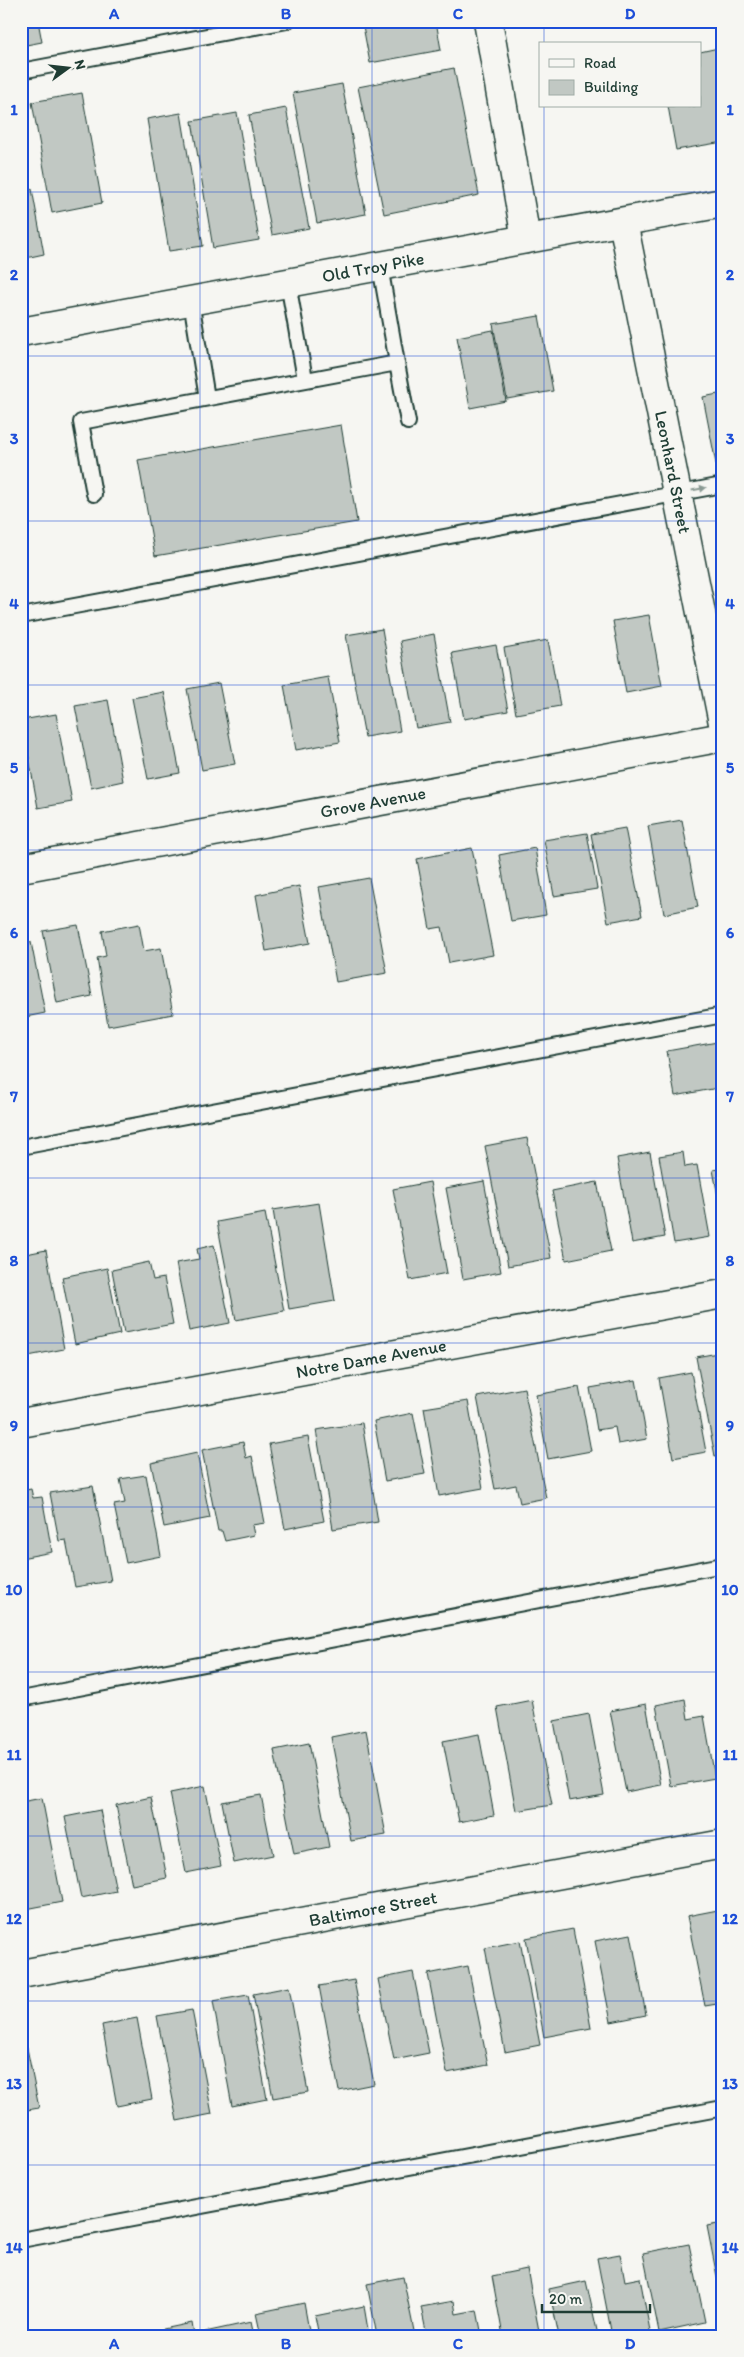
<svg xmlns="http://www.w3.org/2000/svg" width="744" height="2357" font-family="Itim,sans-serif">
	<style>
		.building { fill: #c1c8c3; stroke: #1f3d34 }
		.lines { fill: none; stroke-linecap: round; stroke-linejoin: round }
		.service-casing { stroke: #1f3d34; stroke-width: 18 }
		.minor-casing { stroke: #1f3d34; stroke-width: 31 }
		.secondary-casing { stroke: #1f3d34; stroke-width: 31 }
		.service { stroke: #f6f6f2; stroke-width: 14 }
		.minor { stroke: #f6f6f2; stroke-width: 28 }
		.secondary { stroke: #f6f6f2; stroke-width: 28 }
		.oneway { fill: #8a9a93 }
		.grid { fill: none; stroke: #1d4ed8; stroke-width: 1; stroke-opacity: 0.55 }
		.labels { text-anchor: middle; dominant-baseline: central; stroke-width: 4; stroke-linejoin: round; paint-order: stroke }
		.street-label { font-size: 18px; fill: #1f3d34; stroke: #f6f6f2 }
		.neatline { fill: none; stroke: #1d4ed8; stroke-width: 2 }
		.grid-label { font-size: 16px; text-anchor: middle; font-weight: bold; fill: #1d4ed8 }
	</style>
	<rect width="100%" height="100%" fill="#f6f6f2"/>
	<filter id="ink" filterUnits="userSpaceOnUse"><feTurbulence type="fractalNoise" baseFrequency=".02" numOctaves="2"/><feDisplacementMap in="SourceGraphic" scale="10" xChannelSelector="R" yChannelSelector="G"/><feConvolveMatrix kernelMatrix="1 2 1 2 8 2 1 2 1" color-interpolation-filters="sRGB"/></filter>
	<g filter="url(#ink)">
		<path class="building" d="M21,21H38L42,42L21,46Z
			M391,21H436L441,50L370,63L363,26Z
			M723,47V142L676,150L668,106H700V52Z
			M454,68L479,195L384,214L358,87Z
			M342,84L366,214L317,223L293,93Z
			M82,93L102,203L52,213L32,102Z
			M286,108L309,228L272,235L249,115Z
			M181,113L203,246L169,251L147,119Z
			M237,113L259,240L213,248L192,121Z
			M32,189L44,254L21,259V191Z
			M539,316L553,391L507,399L493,324Z
			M493,330L506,401L470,408L457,337Z
			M723,393V463L716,464L703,397Z
			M341,425L357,522L155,556L138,460Z
			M649,615L662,686L626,693L613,621Z
			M382,629L400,731L365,737L346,635Z
			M434,634L450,722L416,728L400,641Z
			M548,640L560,706L516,714L504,648Z
			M496,645L508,711L464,719L452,653Z
			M328,677L340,742L296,750L284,685Z
			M219,683L235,764L202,770L187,689Z
			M164,692L180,773L148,779L132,698Z
			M108,700L123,781L91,788L75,706Z
			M56,714L72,802L38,808L22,720Z
			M682,820L698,907L664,914L648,826Z
			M625,828L642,916L608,922L591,834Z
			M587,833L597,889L554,896L544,840Z
			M472,848L493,955L449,963L442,927L430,929L417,859Z
			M535,848L546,915L511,921L499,855Z
			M369,878L387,973L336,982L319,887Z
			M299,886L310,943L266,951L256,895Z
			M139,924L144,951L161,948L173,1014L108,1026L97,958L106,956L102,931Z
			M78,925L92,996L57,1003L43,931Z
			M31,942L45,1013L21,1018V943Z
			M723,1041V1087L675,1096L667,1051Z
			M527,1138L551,1258L508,1266L485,1146Z
			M650,1152L665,1237L632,1243L617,1158Z
			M683,1152L685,1167L697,1165L710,1237L674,1243L659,1156Z
			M723,1168V1223L713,1170Z
			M484,1181L501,1272L463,1279L446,1188Z
			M430,1182L447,1273L410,1280L393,1189Z
			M597,1182L611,1251L566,1260L552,1191Z
			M319,1203L335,1301L289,1309L273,1210Z
			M265,1213L284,1311L236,1320L217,1222Z
			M214,1245L230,1323L189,1331L176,1263L199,1259L197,1249Z
			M46,1250L64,1349L23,1357L21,1345V1255Z
			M149,1262L153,1280L164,1278L173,1324L124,1333L112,1270Z
			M107,1268L120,1334L75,1344L62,1277Z
			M723,1352V1454L715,1456L696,1357Z
			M691,1372L706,1452L673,1458L659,1378Z
			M636,1380L647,1439L618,1444L615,1427L597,1430L590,1388Z
			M579,1387L591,1451L548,1459L536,1395Z
			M524,1388L546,1498L520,1503L516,1485L495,1489L477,1397Z
			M468,1401L483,1488L439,1496L424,1408Z
			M413,1413L425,1474L385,1481L374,1421Z
			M362,1423L378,1522L333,1529L316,1430Z
			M308,1437L324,1521L285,1529L269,1444Z
			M243,1442L246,1458L252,1456L265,1523L252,1525L254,1535L225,1541L222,1531H218L202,1450Z
			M197,1453L210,1518L164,1527L151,1463Z
			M146,1475L161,1556L126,1563L114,1505L125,1503L120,1479Z
			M93,1486L111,1581L75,1587L66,1540L59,1541L50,1493Z
			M31,1489L33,1498L42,1497L52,1552L21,1558V1491Z
			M685,1699L688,1719L704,1716L715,1778L671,1786L656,1705Z
			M532,1700L552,1805L516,1811L497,1707Z
			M646,1704L661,1785L626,1792L610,1711Z
			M589,1714L604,1795L569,1801L554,1721Z
			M366,1730L386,1835L351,1841L331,1737Z
			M479,1734L494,1815L459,1822L443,1741Z
			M309,1743L329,1847L294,1854L274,1750Z
			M205,1786L221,1866L186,1873L170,1793Z
			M261,1795L273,1855L234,1863L222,1802Z
			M151,1797L167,1878L132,1885L116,1805Z
			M42,1798L62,1902L26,1909L21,1880V1802Z
			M100,1810L116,1891L81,1898L65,1817Z
			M723,1909V2003L705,2006L687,1916Z
			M573,1929L591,2028L544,2037L526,1938Z
			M631,1934L646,2015L611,2022L595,1941Z
			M520,1941L540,2045L505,2052L485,1948Z
			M468,1966L488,2065L447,2073L428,1974Z
			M413,1972L429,2053L394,2060L378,1979Z
			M354,1980L374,2084L339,2091L319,1986Z
			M289,1987L308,2092L273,2098L253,1994Z
			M248,1995L267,2099L232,2106L213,2001Z
			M192,2010L212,2114L177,2121L157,2016Z
			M137,2018L152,2099L117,2106L102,2025Z
			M27,2048L39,2108L21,2111V2049Z
			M723,2223V2307L707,2226Z
			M689,2244L705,2322L659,2332L643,2253Z
			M620,2254L625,2281L640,2278L651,2336H612L597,2258Z
			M527,2269L540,2336H503L492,2276Z
			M403,2277L415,2336H377L367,2284Z
			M586,2281L598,2335L559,2336L549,2289Z
			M454,2301L456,2314L477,2310L482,2336H427L421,2307Z
			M304,2303L310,2336H261L256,2313Z
			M364,2306L369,2336H319L315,2316Z
			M251,2322L254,2336H205V2332Z
			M192,2323L194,2336H149V2332Z"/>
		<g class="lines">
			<defs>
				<path id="service" d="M21,71L287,21
					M380,266L397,363
					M288,283L305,379
					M191,301L207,398
					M94,494L81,422L397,363L408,422
					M21,616L723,485
					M21,1147L723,1015
					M21,1699L723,1565
					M21,2240L723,2108"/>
				<g id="minor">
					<path d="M488,21L526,239"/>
					<path id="s1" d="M623,222L723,723"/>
					<path id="s2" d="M21,868L723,737"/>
					<path id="s3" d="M21,1423L723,1294"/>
					<path id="s4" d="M21,1974L723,1844"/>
				</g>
				<g id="secondary">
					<path id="s5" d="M21,332L723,203"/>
				</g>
			</defs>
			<use href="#service" class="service-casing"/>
			<use href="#minor" class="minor-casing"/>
			<use href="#secondary" class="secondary-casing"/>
			<use href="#service" class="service"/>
			<use href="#minor" class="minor"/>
			<use href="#secondary" class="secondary"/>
		</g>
		<defs><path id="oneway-solid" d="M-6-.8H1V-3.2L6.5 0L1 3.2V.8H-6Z" transform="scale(1.25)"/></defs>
		<use class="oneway" href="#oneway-solid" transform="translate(699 489) rotate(-11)"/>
	</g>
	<path class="grid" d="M200,21V2336M372,21V2336M544,21V44M544,106V2336M21,192H723M21,356H723M21,521H723M21,685H723M21,850H723M21,1014H723M21,1178H723M21,1343H723M21,1507H723M21,1672H723M21,1836H723M21,2001H723M21,2165H723"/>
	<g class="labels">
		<g class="street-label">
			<text stroke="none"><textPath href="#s5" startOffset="358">Old Troy Pike</textPath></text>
			<text stroke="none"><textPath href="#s1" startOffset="255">Leonhard Street</textPath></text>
			<text stroke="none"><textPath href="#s2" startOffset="358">Grove Avenue</textPath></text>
			<text stroke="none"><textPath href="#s3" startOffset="356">Notre Dame Avenue</textPath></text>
			<text stroke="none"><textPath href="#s4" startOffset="358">Baltimore Street</textPath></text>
		</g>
	</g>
	<rect width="744" height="2357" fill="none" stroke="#f6f6f2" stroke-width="55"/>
	<rect x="539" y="42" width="162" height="65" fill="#f6f6f2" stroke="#a0aca6"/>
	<rect x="549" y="59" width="25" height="8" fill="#f6f6f2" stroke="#a0aca6"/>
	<text x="584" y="68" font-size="15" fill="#1f3d34">Road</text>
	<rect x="549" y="80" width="25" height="15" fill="#c1c8c3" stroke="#a0aca6"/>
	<text x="584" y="92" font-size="15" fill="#1f3d34">Building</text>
	<g transform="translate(68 68) rotate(75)" stroke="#f6f6f2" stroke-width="4" paint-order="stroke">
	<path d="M0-4L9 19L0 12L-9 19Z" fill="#1f3d34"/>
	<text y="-8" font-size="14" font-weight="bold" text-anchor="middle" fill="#1f3d34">N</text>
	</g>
	<path d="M542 2304v8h108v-8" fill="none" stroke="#1f3d34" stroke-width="2.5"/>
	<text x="549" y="2304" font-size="15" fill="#1f3d34" stroke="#f6f6f2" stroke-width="4" paint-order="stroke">20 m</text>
	<rect x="28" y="28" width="688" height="2302" class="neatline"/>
	<g class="grid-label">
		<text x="114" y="19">A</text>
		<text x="286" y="19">B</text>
		<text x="458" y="19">C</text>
		<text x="630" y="19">D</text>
		<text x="14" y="115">1</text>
		<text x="730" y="115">1</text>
		<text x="14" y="280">2</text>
		<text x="730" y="280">2</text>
		<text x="14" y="444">3</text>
		<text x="730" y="444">3</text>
		<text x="14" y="609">4</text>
		<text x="730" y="609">4</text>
		<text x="14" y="773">5</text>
		<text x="730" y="773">5</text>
		<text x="14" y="938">6</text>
		<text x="730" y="938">6</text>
		<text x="14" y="1102">7</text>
		<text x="730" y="1102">7</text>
		<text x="14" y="1266">8</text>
		<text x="730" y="1266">8</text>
		<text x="14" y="1431">9</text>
		<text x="730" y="1431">9</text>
		<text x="14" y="1595">10</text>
		<text x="730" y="1595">10</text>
		<text x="14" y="1760">11</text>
		<text x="730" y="1760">11</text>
		<text x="14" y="1924">12</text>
		<text x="730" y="1924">12</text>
		<text x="14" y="2089">13</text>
		<text x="730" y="2089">13</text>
		<text x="14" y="2253">14</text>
		<text x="730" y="2253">14</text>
		<text x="114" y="2349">A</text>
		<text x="286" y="2349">B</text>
		<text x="458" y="2349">C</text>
		<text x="630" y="2349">D</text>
	</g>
</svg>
